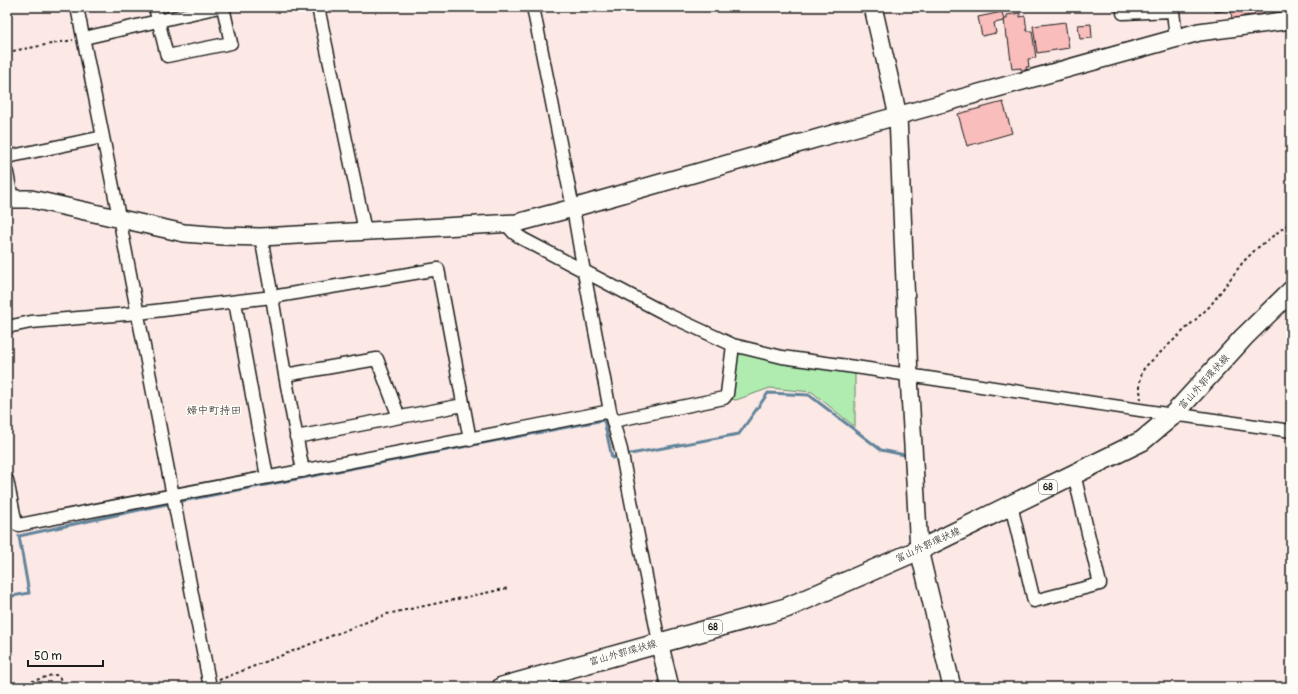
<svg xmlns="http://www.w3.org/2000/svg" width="1298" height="694" font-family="Pangolin,'Klee One',sans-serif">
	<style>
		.green { fill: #b0ebb0; stroke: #668466 }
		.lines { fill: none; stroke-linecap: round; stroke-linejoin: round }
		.stream { stroke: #62849b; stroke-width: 3 }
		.building { fill: #f9bdbb; stroke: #1c1c1c }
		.street-casing { stroke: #1c1c1c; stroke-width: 15 }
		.secondary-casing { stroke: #1c1c1c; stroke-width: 20 }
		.primary-casing { stroke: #1c1c1c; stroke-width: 22 }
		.path { stroke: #1c1c1c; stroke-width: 2; stroke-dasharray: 3 3; stroke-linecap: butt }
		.street { stroke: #fdfcf7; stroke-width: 12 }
		.secondary { stroke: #fdfcf7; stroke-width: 17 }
		.primary { stroke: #fdfcf7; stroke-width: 19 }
		.labels { text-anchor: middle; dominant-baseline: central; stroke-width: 3; stroke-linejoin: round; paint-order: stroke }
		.shield { fill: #fdfcf7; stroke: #605f5e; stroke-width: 1 }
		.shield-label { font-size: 9px; font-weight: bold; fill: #1c1c1c }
		.street-label { font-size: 10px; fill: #1c1c1c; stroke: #fdfcf7 }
		.neighbourhood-label { font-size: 11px; fill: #1c1c1c; stroke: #fdfcf7 }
	</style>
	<rect width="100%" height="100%" fill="#fce9e5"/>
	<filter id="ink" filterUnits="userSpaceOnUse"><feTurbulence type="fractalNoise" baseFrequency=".025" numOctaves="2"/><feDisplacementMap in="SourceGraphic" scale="8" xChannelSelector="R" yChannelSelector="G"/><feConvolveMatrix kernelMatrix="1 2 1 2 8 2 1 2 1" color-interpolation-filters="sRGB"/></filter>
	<g filter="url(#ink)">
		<path class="green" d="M741,352L767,360L855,372V427L812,392L770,388L736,400L731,399L735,357Z"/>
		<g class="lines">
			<path class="stream" d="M625,455L739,434L768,393L809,395L881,450L905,455
				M182,501L604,420L612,458L620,456
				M7,597L29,593L19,536L167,504
				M563,687L565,679"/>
		</g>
		<path class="building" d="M1215,7H1263L1264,14L1243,16V19L1232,20L1231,10L1215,12Z
			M1002,12L1004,21L994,23L996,33L982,36L978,17Z
			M1020,13V17L1025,16L1027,31H1032L1036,58L1028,59L1029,67H1026L1027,70H1021V68L1012,69L1008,38H1006L1004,19H1007V15Z
			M1065,22L1069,48L1037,53L1033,26Z
			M1091,24L1092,38L1080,39L1078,25Z
			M1003,102L1012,133L967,146L958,114Z"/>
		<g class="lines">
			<defs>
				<path id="street" d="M77,7L119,217L210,687
					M155,7L167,56L231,43L223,7
					M318,7L365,231
					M533,7L573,208L584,272L610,411L621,450L659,642
					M1123,13L1173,11L1176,39
					M84,38L219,7
					M7,157L103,137
					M7,173L12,199
					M505,223L514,233L523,239L664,313L733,345L782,357L862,368L1173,415L1187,416L1291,431
					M235,302L267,477
					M7,327L31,322L138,313L272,297L261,237
					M285,375L377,359L399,417
					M613,421L724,398L727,394L733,345
					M296,437L463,405
					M303,471L285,375L272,297L438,269L470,440
					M7,480L16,524L19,525C216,486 413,451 610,411
					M1011,505L1034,601L1100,584L1074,474"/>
				<path id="secondary" d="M873,7L898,116L909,376L919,550L952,687
					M7,199H31L184,233L223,236L261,237L517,223L573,208L857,127L1199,32L1291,20
					M659,642L670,687"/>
				<path id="primary" d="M502,687L786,608L919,550L1142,441L1173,415L1244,337L1291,291"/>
			</defs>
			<use href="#street" class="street-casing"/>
			<use href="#secondary" class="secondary-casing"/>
			<use href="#primary" class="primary-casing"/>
			<path class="path" d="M7,52L73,40
				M1141,400C1140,388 1138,377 1145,367L1210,306L1243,262L1256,249L1291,222
				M219,680L387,614L509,588
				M14,687L52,675H56L60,678V687"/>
			<use href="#street" class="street"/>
			<use href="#secondary" class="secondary"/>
			<use href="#primary" class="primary"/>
		</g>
	</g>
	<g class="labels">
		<g class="shield">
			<rect x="1039" y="480" width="18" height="14" rx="3"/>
			<rect x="704" y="620" width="18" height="14" rx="3"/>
		</g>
		<g class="shield-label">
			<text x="1048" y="487">68</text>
			<text x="713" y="627">68</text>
		</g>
		<g class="street-label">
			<text transform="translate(1204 382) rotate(-48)">富山外郭環状線</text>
			<text transform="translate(928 545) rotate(-25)">富山外郭環状線</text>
			<text transform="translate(623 653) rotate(-16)">富山外郭環状線</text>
		</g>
		<g class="neighbourhood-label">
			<text x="214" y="410">婦中町持田</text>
		</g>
	</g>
	<rect width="1298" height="694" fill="none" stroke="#fdfcf7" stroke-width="24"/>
	<rect x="12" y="12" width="1274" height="670" fill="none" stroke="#1c1c1c" stroke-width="1.5" filter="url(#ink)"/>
	<path d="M28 660v6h75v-6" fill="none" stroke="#1c1c1c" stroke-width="2"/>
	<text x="34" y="660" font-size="12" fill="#1c1c1c" stroke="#fdfcf7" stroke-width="3" paint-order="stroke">50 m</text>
</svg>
